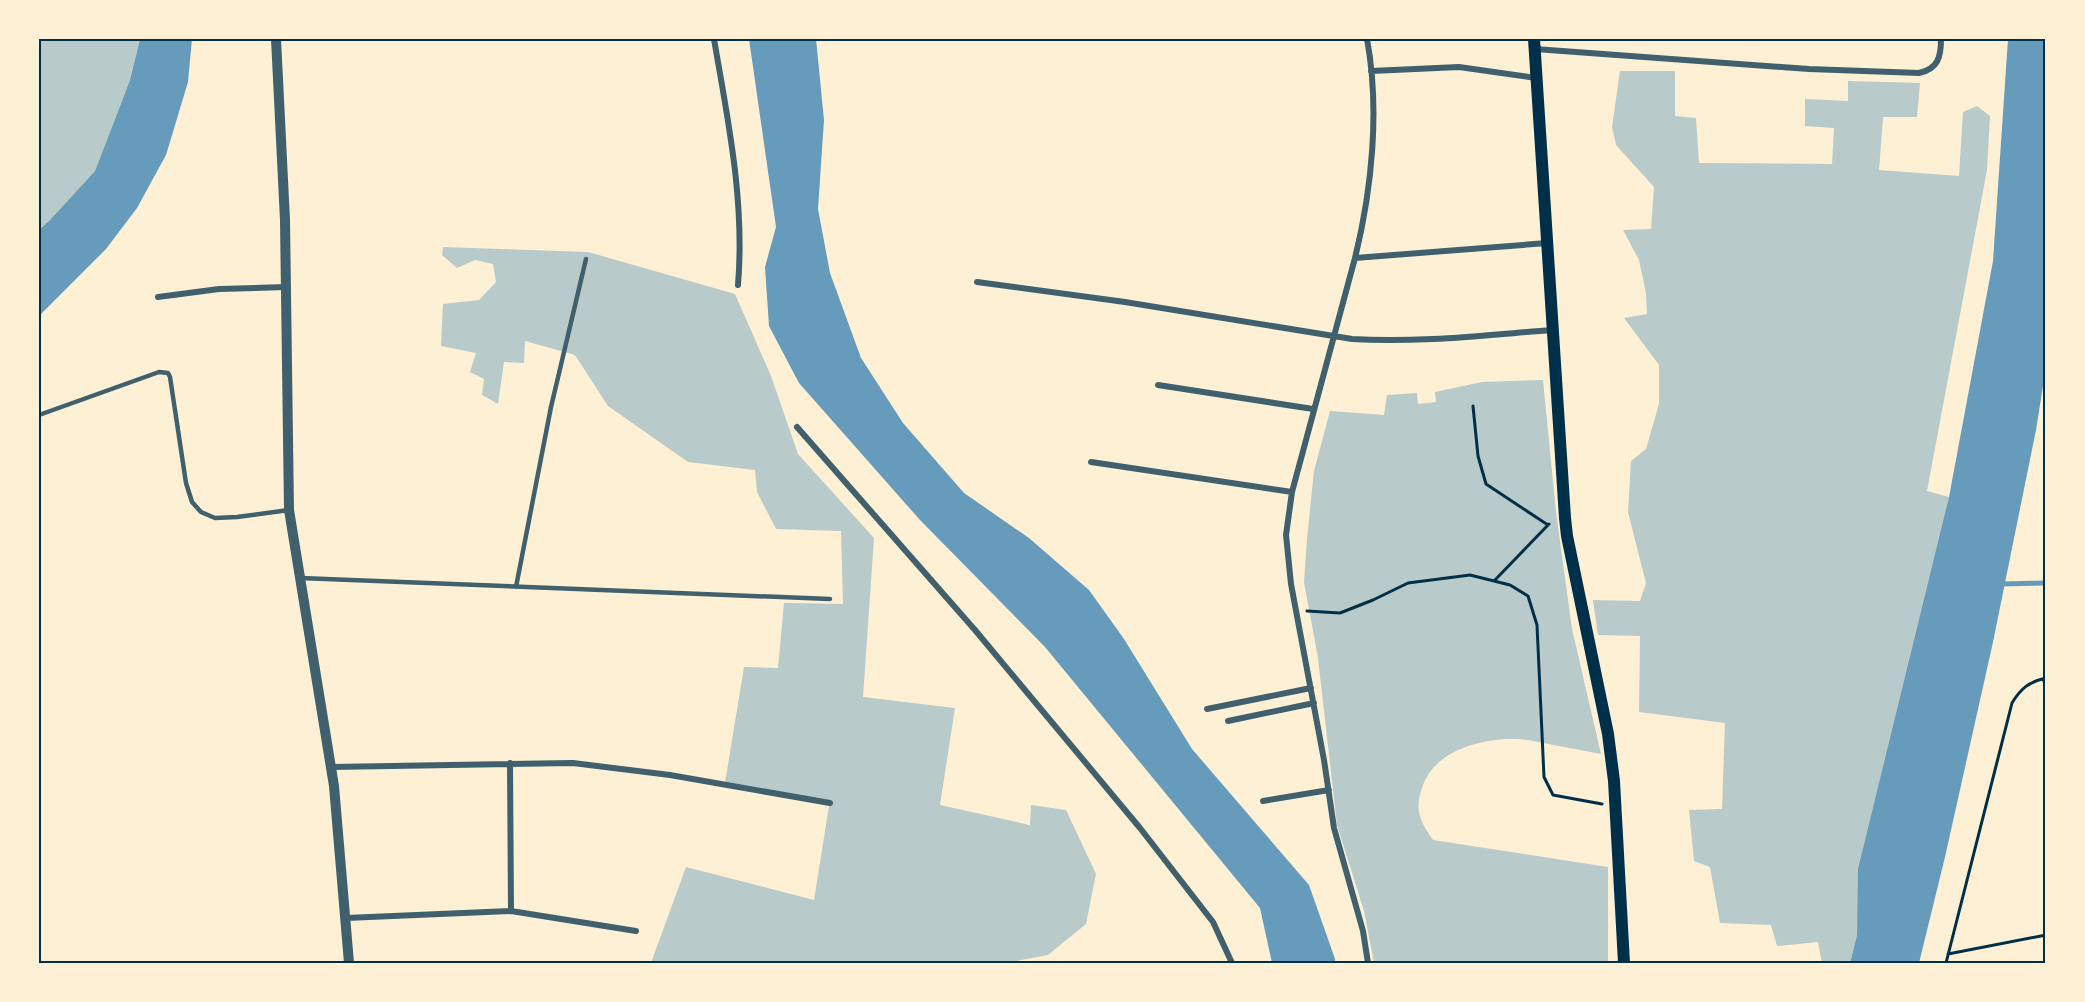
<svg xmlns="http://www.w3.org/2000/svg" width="2085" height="1002" font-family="Arial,sans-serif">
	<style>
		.green { fill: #b9caca }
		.water { fill: #669bbc }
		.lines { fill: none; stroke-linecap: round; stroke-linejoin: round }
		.stream { stroke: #669bbc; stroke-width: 5 }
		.path { stroke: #003049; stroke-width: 3 }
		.service { stroke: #3f606c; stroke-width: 4.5 }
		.minor { stroke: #3f606c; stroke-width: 6 }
		.tertiary { stroke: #3f606c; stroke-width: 10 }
		.secondary { stroke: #003049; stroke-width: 12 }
		.neatline { fill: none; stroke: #003049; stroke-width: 2 }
	</style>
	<rect width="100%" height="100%" fill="#fdf0d5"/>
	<path class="green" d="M39,39H140L130,80L95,171L49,221L39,230Z
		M1620,71H1675V116L1696,118L1699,163L1832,164L1834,128L1805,126V99L1848,101V81L1920,83L1917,117H1883L1879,170L1959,176L1963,112L1977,106L1990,116L1987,170L1927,491L1949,497L1858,909L1857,935L1850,963H1822L1818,942L1777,946L1771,925L1720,923L1710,867L1694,861L1689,810L1722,809L1725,723L1639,712L1640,636L1598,635L1593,600L1640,601L1646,583L1628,512L1631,461L1646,449L1659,404V365L1624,318L1647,314L1646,293L1639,260L1623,230L1651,229L1654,187L1616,145L1612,127Z
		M443,247L588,252L735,294L771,376L798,454L874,538L863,697L955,708L940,805L1030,825L1031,805L1066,810L1096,874L1086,924L1048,955L1006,963H651L686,867L814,900L829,806L725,783L744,667L778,668L784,603L843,604L841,531L776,529L757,492L755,470L688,462L608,406L575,355L525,341L524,363L504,362L498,404L482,395L484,379L470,372L476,353L441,346L443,304L479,300L496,282L493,264L475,260L457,268L442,255Z
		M1543,380L1556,512L1572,629L1601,754C1582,750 1562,747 1543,743C1534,741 1524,739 1516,739C1482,738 1436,750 1423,785C1414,809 1419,820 1433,840L1608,867V963H1374L1364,911L1337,825L1318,658L1304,582L1307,539L1314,471L1330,411L1384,415L1387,395L1417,393L1418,404L1436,402L1435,392L1482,382Z"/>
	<path class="water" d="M140,39H192L188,82L166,155L137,208L106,249L39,316V230L49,221L95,171L130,80Z
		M749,39H816L824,120L818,209L830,273L861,358L903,423L964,493L1029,538L1089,590L1124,639L1192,749L1309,885L1335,959V963H1272L1260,908L1045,647L920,520L799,383L769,326L765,267L776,227Z
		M2008,39H2046V367L2036,430L1993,642L1945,857L1919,963H1850L1857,935L1858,869L1949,497L1993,261Z"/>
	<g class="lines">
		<path class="stream" d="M2000,584L2046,583"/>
		<path class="path" d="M1473,406L1478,456L1486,484L1548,525
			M1494,581L1549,524
			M1307,611L1340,613L1373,600L1408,583L1470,575L1510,585L1528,596L1537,625L1544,777L1553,795L1602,804
			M2043,679L2046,686
			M1948,954L2046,935
			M1946,963L2012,703C2021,688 2029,682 2046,678"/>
		<path class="service" d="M39,415L159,372L168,373L170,377L186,483L192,502L201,512L215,518L237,517L289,510
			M300,578L830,599
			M516,587L551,407L586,259"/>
		<path class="minor" d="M714,39C728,121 745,201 738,285
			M1367,39C1380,109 1372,189 1355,258L1292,492L1286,535L1291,584L1324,760L1334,828L1363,931L1368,963
			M1535,49L1809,69L1919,73C1938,69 1941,57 1941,39
			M1371,71L1459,67L1536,78
			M1355,258L1547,243
			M977,282L1125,302L1352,339C1419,343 1486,335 1552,330
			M158,297L219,289L286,287
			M1158,385L1313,409
			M797,427L975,630L1140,828L1213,922L1232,963
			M1091,462L1292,492
			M1207,709L1311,688
			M1228,721L1314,703
			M510,763L511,911
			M331,767L573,763L670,775L830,803
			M1263,801L1329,790
			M346,918L511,911L636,931"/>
		<path class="tertiary" d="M276,39L285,220L289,510L334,786L349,963"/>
		<path class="secondary" d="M1534,39L1565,518L1567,536L1608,734L1614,781L1624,963"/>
	</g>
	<rect width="2085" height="1002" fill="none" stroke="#fdf0d5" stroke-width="81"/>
	<rect x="40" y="40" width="2004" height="922" class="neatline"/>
</svg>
